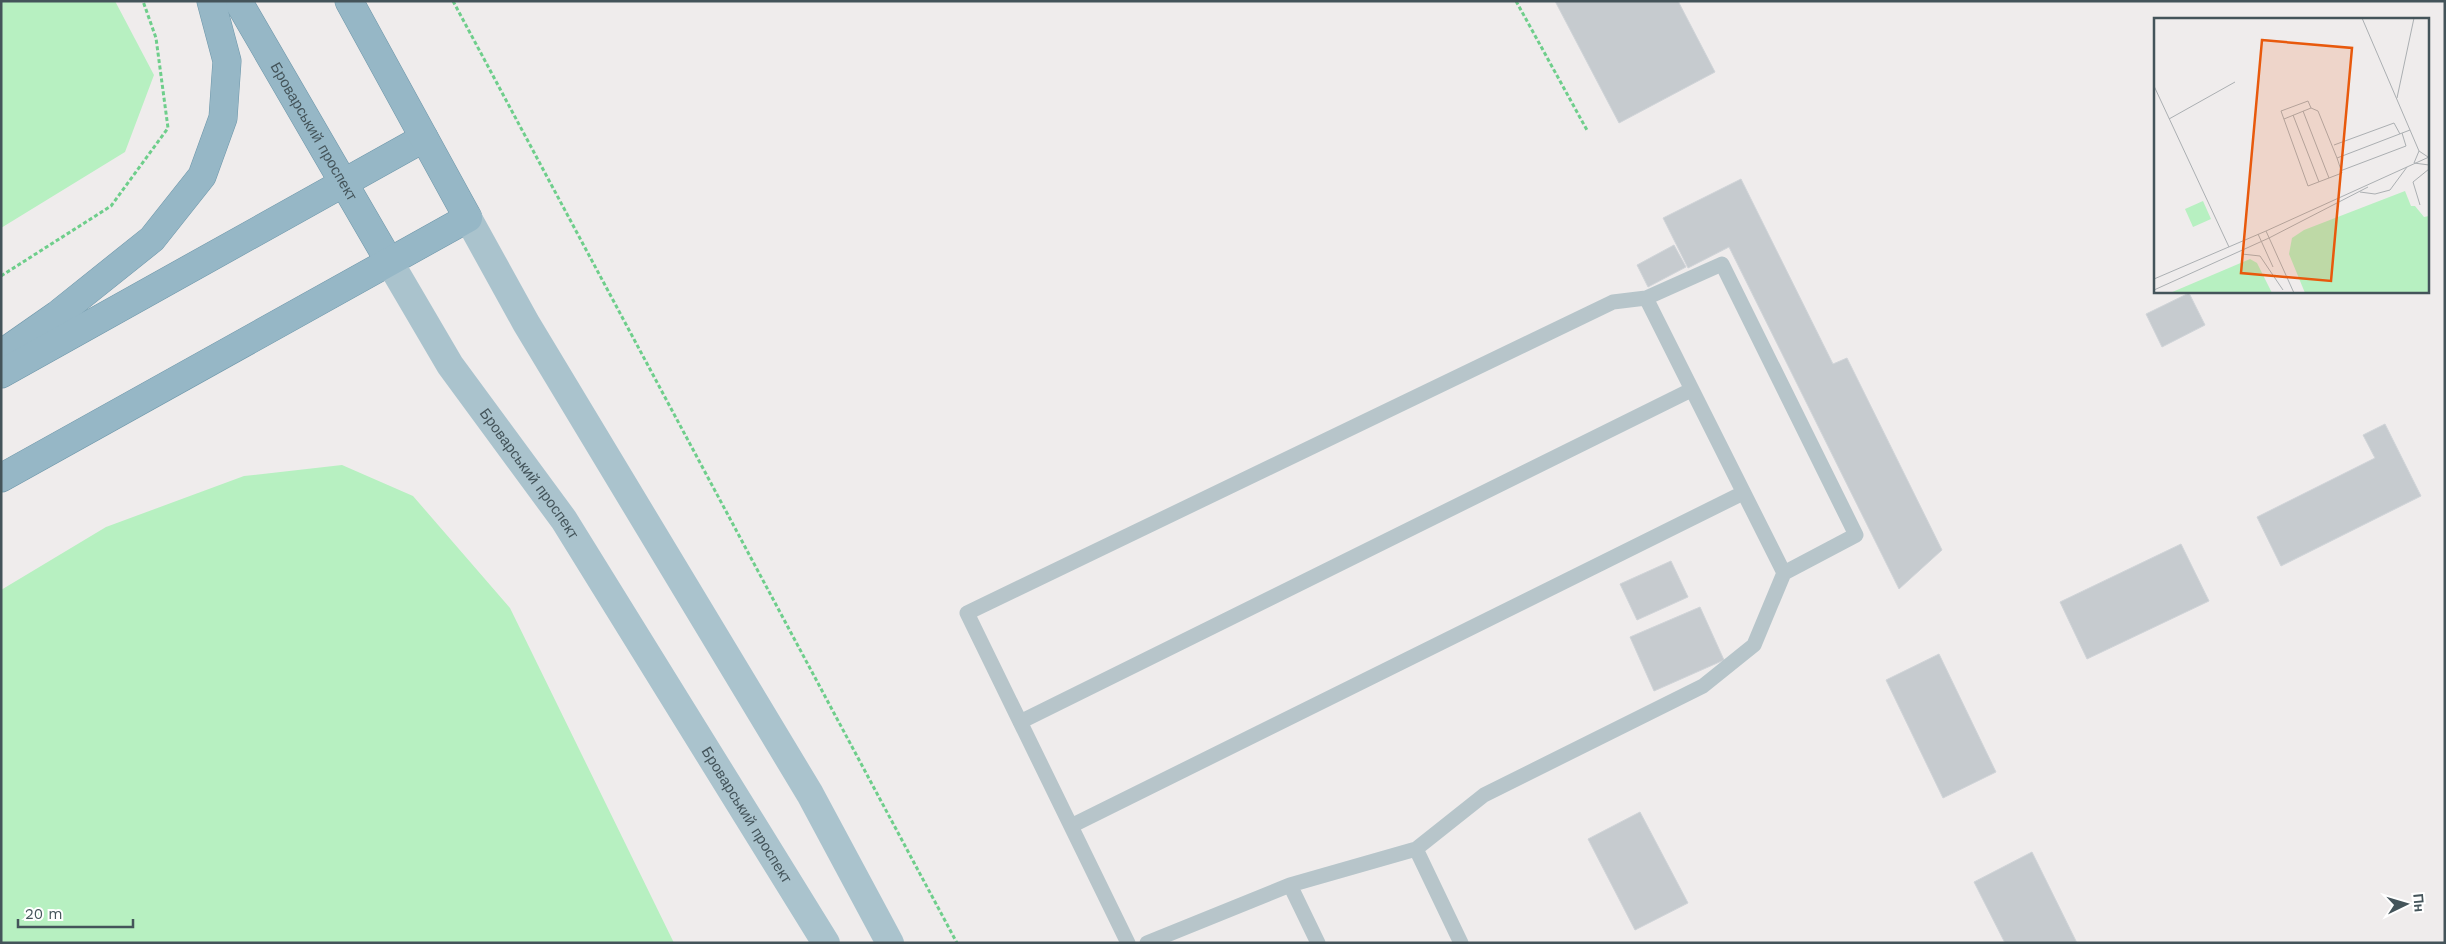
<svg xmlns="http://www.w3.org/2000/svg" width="2446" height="944" font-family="'Work Sans',sans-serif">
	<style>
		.green { fill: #b7f0c1 }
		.building { fill: #c6cbcf; stroke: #d0d4d8 }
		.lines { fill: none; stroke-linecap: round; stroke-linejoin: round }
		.trunk-casing { stroke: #6d96a9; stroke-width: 29 }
		.path { stroke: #6ece8b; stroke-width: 3; stroke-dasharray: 4 2.5; stroke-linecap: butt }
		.service { stroke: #b7c5ca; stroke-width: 15 }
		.primary { stroke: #aac3cd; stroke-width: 28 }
		.trunk { stroke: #96b7c6; stroke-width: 28 }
		.labels { text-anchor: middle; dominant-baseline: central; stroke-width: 4.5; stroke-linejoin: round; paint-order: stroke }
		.street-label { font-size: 15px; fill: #44545a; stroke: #fff }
		.inset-road { fill: none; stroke: #abafb2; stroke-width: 1 }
		.view { fill: #e8590c; fill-opacity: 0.15; stroke: #e8590c; stroke-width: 2.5 }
		.inset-edge { fill: none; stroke: #44545a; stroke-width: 2.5 }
	</style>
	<rect width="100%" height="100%" fill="#efecec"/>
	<path class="green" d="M1,1H115L154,75L125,152L1,228Z
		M342,465L413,496L510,608L674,943H1V590L106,527L244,476Z"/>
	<path class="building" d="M1555,1H1678L1715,72L1619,123Z
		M1741,179L1833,364L1847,358L1942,550L1899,589L1729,247L1688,268L1663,218Z
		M1674,245L1686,267L1648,287L1637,265Z
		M2189,293L2205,325L2162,347L2146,314Z
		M2385,424L2421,496L2281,566L2257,517L2375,458L2363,435Z
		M2181,544L2209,601L2087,659L2060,602Z
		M1671,561L1688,597L1637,620L1620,584Z
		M1700,607L1724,660L1654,691L1630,637Z
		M1939,654L1996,772L1943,798L1886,680Z
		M1640,812L1688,903L1635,930L1588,839Z
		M2032,852L2077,943H2005L1974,882Z"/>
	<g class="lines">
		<defs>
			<g id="trunk">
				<path id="s2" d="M238,1L389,261"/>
				<path d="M1,354L57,315L152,239L202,176L223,118L227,61L211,1"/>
				<path d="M1,374L424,138"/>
				<path d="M1,478L468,218L349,1"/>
			</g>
		</defs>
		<use href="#trunk" class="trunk-casing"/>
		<path class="path" d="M453,1L957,943
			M1516,1L1588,132
			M1,276L111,206L168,128L156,38L143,1"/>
		<path class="service" d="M1020,722L1691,390
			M1071,826L1743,493
			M1416,849L1461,943
			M1128,943L967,613L1613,302L1646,298L1722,264L1856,535L1784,573
			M1147,943L1290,885
			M1318,943L1290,885L1416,849L1484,795L1703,686L1754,645L1784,573L1646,298"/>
		<g class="primary">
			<path d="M468,218L526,323L810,794L890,943"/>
			<path id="s1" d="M389,261L450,365L564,520L826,943"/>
		</g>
		<use href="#trunk" class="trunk"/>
	</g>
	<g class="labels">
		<g class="street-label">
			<text stroke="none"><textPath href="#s2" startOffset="151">Броварський проспект</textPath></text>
			<text stroke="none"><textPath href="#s1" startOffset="255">Броварський проспект</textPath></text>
			<text stroke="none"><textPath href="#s1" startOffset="660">Броварський проспект</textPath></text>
		</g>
	</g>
	<g transform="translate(2154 18)">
		<rect width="275" height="275" fill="#efecec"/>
		<path d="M251,173L257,188H261L270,199L275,198V275H151L135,236L138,220L150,212ZM49,183L57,201L39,209L31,191ZM96,241L103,245L118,275H16Z" fill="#b7f0c1"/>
		<path class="inset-road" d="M208,0L265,133L274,139M0,68L75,229M243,80L260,0M157,90L154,83L127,93L154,168L188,155L183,140M149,93L175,160M139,97L165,164M15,101L81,64M130,101L157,90L164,93L183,140L256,112M180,127L240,105L246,116M265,133L260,145L275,147M186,153L252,128L248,115M206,174L221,176L236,172L253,149M266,187L259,164L275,151M112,213L275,139M104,216L119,249M115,220L214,169M88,236L106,238L129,272M0,261L112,213L140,275M0,272L115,220"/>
		<path class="view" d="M108,22L198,30L177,263L87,255Z"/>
		<rect width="275" height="275" class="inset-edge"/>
	</g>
	<rect width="2446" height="944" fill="none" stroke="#44545a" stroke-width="5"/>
	<g transform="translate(2406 904) rotate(85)" stroke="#ffffff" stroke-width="4" paint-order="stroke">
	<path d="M0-4L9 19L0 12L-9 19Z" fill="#44545a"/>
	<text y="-8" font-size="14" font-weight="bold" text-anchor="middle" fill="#44545a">Пн</text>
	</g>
	<path d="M18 919v8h115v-8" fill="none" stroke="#44545a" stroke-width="2.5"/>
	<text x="25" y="919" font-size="15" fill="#44545a" stroke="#ffffff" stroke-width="4" paint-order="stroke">20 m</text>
</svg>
